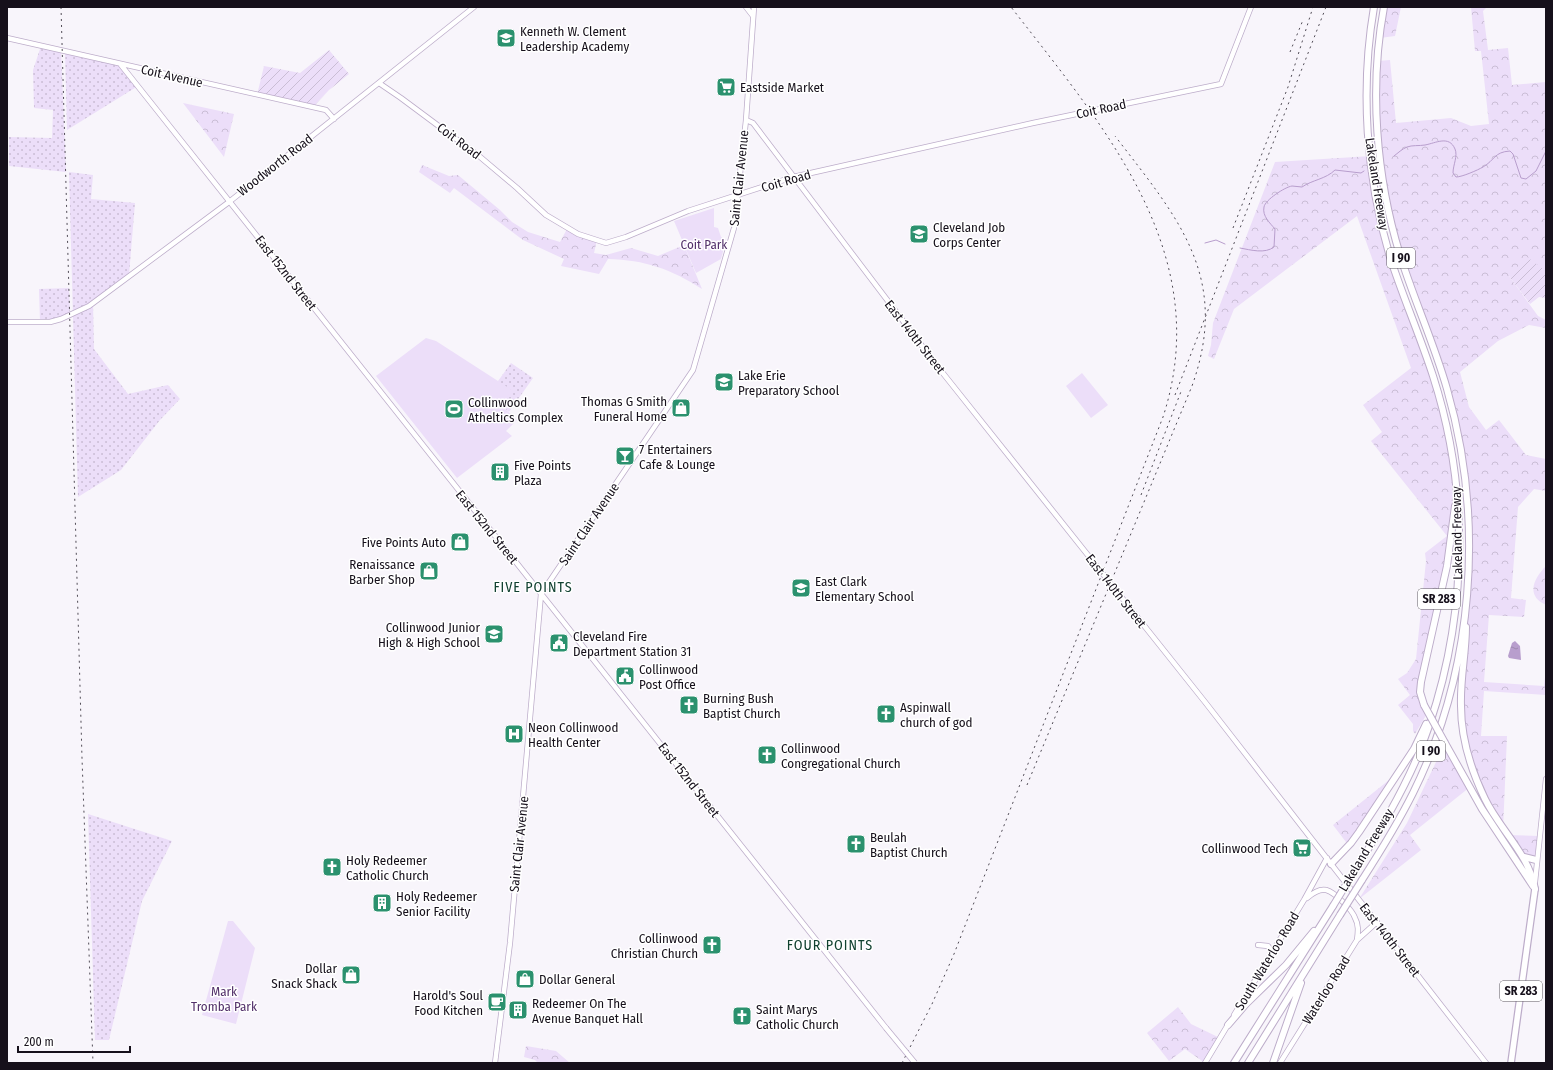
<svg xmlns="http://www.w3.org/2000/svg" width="1553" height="1070" font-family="'Fira Sans Condensed',sans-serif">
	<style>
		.grass { fill: url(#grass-dots) }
		.forest { fill: url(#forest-crowns) }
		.park { fill: #ecdef9 }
		.garden { fill: url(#garden-furrows) }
		.water { fill: url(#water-ripples) }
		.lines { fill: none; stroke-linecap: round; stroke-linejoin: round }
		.stream { stroke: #b89ecd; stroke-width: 1 }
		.tertiary-casing { stroke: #bdadca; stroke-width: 6 }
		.primary-casing { stroke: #bdadca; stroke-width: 8 }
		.motorway-casing { stroke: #bdadca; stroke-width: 8 }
		.tertiary { stroke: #fff; stroke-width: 4.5 }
		.primary { stroke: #fff; stroke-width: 5.5 }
		.motorway { stroke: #fff; stroke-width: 6 }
		.rail { stroke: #514c56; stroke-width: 1; stroke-dasharray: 2 4; stroke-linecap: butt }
		.tertiary-bridge-casing { stroke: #bdadca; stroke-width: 6; stroke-linecap: butt }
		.motorway-bridge-casing { stroke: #bdadca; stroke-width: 8; stroke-linecap: butt }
		.tertiary-bridge { stroke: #fff; stroke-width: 4.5 }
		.motorway-bridge { stroke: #fff; stroke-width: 6 }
		.labels { text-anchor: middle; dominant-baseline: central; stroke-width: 3; stroke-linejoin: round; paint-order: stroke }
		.shield { fill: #fff; stroke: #5c585f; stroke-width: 1 }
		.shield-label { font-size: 12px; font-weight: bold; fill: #16101b }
		.poi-label { font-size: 13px; fill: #16101b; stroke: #fff; text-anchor: start }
		.street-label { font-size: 13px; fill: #16101b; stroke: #fff }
		.park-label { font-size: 13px; fill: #52306a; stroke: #fff }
		.neighbourhood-label { font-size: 14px; letter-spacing: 1px; fill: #114130; stroke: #fff }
	</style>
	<defs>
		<pattern id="grass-dots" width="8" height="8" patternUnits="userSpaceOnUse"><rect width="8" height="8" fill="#ecdef9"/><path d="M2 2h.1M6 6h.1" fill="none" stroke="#cabdd5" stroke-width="1.8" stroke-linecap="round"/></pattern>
		<pattern id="forest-crowns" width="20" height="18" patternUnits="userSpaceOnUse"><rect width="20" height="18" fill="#ecdef9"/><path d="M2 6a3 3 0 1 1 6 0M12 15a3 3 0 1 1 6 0" fill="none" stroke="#cabdd5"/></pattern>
		<pattern id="garden-furrows" width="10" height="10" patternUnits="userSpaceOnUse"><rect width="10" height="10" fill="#ecdef9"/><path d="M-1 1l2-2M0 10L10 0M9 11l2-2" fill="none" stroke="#cabdd5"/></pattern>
		<pattern id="water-ripples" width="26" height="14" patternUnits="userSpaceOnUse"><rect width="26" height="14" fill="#b89ecd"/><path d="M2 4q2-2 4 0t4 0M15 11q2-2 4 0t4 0" fill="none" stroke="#9d87af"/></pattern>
	</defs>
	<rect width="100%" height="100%" fill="#f8f5fb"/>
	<path class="grass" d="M41,46L61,50L66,172L9,166V137L52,138L53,110L34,108L33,70Z
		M65,51L121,65L138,86L67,130Z
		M69,172L93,175L91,199L135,203L129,275L93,303L94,349L128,394L168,385L180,399L160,420L121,470L78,497Z
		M69,288L70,315L40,322L39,289Z
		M511,363L533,378L509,412L501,405L498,381Z
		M88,814L172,841L142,901L109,1040H95Z"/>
	<path class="forest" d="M1384,7H1401L1395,36L1380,38Z
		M1471,7H1487L1483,11L1488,50L1508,48L1512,85L1546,82V271L1509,276L1538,316L1546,320V328L1529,325L1498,341L1460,372L1469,407L1486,430L1499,420L1526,455L1546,459V491L1534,489L1518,507L1511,598L1526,600L1524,617L1489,615L1484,682L1544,686L1546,668V695L1484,691L1481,736H1507L1503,830L1474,773L1462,722L1469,516L1453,411L1399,253L1379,151L1378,61L1390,60L1396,123L1451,118L1471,126L1489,124L1481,51H1475Z
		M183,103L234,114L224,157Z
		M1371,156L1384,233L1440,400L1457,490L1451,545L1420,692L1428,712L1415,734L1413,731V724L1398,705L1410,695L1398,679L1407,673L1416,659L1426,561L1425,553L1447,536L1371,441L1382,432L1363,405L1411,368L1357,216L1234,309L1214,359L1208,356L1211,345L1213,323L1275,162Z
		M422,165L449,176L458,175L500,210L512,222L528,232L560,242L567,229L597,240L594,253L606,255L631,248L658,256L684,245L702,289C671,269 645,260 608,259L599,274L561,266L564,259L523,240L454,188L450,193L419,172Z
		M1546,566V605C1525,596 1534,578 1546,566Z
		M1445,743L1470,787L1410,835L1421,850L1359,899L1407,823Z
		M1389,780L1392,782L1349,846L1333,825Z
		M1506,835L1539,836L1536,860L1526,858Z
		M1178,1007L1191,1024L1220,1038L1205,1063L1185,1049L1169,1061L1147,1033Z
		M526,1046L556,1051L570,1063H538L535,1060L524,1057Z"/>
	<path class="park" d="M714,208V227L718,228L721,237L726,240L721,259L696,273L674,221Z
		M426,338L436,341L512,390L501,405L517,420L506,431L512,436L457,478L376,376Z
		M1082,373L1108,405L1091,418L1066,386Z
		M228,921H233L255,948L236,1024L202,1015Z"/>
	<path class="garden" d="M329,50L349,74L329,90L313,107L257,95L264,66L300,73Z
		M1527,257L1546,271V298L1539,297L1530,304L1509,276Z"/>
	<path class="water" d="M1515,641L1520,646L1521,660L1509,658L1508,656L1512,643Z
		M213,1004L225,1007L224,1012L212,1009Z"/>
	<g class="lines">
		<path class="stream" d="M1394,156C1398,153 1402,149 1407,147C1412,145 1419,146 1425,145C1436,143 1449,135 1455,149C1458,156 1453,165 1453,173L1456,177C1462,177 1478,170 1483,167C1495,160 1494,152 1510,151L1513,154L1521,178L1526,179L1536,171L1546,151
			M1205,243L1216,240L1225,244
			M1240,248C1251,250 1265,254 1274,247L1275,229C1270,223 1262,216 1264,207C1265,200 1285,187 1292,186C1295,186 1299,187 1302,187C1312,180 1326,179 1335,170L1361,173L1364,171"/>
		<defs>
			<path id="tertiary" d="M746,7L753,16
				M7,38L326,110L334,119
				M121,65L886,1028
				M379,83L401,98L479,156L517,188L546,215L578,234L606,243L626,237L688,211L793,177L1033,123L1221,84L1251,7
				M746,120L753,123L938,367L1205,702L1486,1063
				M7,322H50L61,319L89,306L229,202L474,7
				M1535,882L1546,779
				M1307,898C1323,884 1330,889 1344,903C1348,907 1353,912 1355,918C1359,925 1358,932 1357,940
				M1258,945L1268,946L1272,952
				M1234,1015L1304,900L1327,858
				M495,1063L510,943L541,594L693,370L734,228L746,120L754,7
				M1205,1063L1229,1023
				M1280,1063L1357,940L1377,922"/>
			<path id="primary" d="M1511,1063L1535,889"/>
			<path id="motorway" d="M1466,627C1466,653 1460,679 1461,706C1461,739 1471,770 1485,799C1500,830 1529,854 1535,889
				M1424,705L1420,692L1421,682L1447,566L1455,506
				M1445,743L1482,809L1533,886
				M1524,857L1536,860
				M1331,864L1351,843L1359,832L1414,749L1426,724
				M1355,870C1380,831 1404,791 1421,748C1467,629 1472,497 1433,376C1420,336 1403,297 1390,257C1366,177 1360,89 1374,7
				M1362,880C1380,852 1398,823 1413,793C1474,670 1485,521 1447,389C1434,343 1414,300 1400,255C1376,177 1369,88 1384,7
				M1228,1025L1246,1004L1286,965L1314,931
				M1234,1063L1333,906
				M1248,1063L1340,915
				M1273,1063L1301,983"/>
		</defs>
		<use href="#tertiary" class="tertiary-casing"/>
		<use href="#primary" class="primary-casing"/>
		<use href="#motorway" class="motorway-casing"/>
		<use href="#tertiary" class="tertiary"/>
		<use href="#primary" class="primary"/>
		<use href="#motorway" class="motorway"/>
		<path class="rail" d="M61,7L82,758L93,1063
			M1290,52L1303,20
			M1233,228L1288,87L1313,7
			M1175,395L1326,7
			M1141,495L1182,389
			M1027,785L1192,386C1231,277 1178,218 1115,136
			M902,1063L932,1004L954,954L1163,417C1216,254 1104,127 1011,7"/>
		<defs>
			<path id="tertiary-bridge" d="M886,1028L915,1063"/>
			<path id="motorway-bridge" d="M1424,705L1445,743
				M1333,906L1355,870
				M1340,915L1362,880"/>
		</defs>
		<use href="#tertiary-bridge" class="tertiary-bridge-casing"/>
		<use href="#motorway-bridge" class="motorway-bridge-casing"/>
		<use href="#tertiary-bridge" class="tertiary-bridge"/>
		<use href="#motorway-bridge" class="motorway-bridge"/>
	</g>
	<defs>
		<symbol id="school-square" viewBox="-11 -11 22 22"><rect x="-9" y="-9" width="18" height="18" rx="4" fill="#2b916e" stroke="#fff"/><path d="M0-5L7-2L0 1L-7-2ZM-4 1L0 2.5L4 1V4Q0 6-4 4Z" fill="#fff"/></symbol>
		<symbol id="supermarket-square" viewBox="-11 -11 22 22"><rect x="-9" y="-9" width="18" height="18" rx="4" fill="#2b916e" stroke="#fff"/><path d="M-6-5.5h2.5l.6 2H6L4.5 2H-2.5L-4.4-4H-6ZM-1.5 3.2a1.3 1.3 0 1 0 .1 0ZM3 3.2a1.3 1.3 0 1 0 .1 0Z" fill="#fff"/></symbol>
		<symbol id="shop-square" viewBox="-11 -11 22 22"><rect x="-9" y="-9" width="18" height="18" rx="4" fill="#2b916e" stroke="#fff"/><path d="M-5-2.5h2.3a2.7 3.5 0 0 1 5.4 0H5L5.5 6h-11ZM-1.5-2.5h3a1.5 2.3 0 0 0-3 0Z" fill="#fff"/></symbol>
		<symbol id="stadium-square" viewBox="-11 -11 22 22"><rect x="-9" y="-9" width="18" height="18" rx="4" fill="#2b916e" stroke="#fff"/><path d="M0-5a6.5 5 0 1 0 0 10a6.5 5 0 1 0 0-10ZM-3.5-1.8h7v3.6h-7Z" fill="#fff"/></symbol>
		<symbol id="bar-square" viewBox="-11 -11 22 22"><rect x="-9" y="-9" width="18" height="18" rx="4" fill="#2b916e" stroke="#fff"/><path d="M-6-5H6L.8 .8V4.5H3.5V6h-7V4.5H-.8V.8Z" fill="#fff"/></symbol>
		<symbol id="building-square" viewBox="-11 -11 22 22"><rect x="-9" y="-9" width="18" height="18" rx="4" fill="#2b916e" stroke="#fff"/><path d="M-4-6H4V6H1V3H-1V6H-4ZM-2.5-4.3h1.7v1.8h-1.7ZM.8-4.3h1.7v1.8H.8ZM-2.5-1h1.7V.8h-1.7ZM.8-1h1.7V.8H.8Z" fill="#fff"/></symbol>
		<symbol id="civic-square" viewBox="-11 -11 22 22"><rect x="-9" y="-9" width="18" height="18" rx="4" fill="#2b916e" stroke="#fff"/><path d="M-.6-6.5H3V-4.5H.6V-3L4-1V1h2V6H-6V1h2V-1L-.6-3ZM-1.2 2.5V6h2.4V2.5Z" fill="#fff"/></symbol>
		<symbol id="church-square" viewBox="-11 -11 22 22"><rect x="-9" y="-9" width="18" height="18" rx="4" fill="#2b916e" stroke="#fff"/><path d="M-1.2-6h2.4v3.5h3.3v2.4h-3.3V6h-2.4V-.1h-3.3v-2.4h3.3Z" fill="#fff"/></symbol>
		<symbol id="hospital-square" viewBox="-11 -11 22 22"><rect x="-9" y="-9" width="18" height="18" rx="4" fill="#2b916e" stroke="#fff"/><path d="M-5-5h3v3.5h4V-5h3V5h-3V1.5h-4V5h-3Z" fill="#fff"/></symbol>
		<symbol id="cafe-square" viewBox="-11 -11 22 22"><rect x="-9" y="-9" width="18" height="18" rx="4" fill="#2b916e" stroke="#fff"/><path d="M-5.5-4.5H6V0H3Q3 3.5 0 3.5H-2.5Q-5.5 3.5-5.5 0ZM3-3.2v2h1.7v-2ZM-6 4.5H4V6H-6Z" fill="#fff"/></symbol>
	</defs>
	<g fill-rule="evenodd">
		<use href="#school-square" x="495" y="27" width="22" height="22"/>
		<use href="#supermarket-square" x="715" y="76" width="22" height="22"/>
		<use href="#school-square" x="908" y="223" width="22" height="22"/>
		<use href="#school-square" x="713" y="371" width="22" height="22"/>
		<use href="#shop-square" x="670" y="397" width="22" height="22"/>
		<use href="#stadium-square" x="443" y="398" width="22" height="22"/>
		<use href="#bar-square" x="614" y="445" width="22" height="22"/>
		<use href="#building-square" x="489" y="461" width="22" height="22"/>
		<use href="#shop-square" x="449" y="531" width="22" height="22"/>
		<use href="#shop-square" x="418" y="560" width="22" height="22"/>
		<use href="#school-square" x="790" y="577" width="22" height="22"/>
		<use href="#school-square" x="483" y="623" width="22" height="22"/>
		<use href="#civic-square" x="548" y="632" width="22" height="22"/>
		<use href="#civic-square" x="614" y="665" width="22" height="22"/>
		<use href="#church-square" x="678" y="694" width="22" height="22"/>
		<use href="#church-square" x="875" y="703" width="22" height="22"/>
		<use href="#hospital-square" x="503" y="723" width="22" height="22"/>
		<use href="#church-square" x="756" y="744" width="22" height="22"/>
		<use href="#church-square" x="845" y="833" width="22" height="22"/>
		<use href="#supermarket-square" x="1291" y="837" width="22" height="22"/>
		<use href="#church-square" x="321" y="856" width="22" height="22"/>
		<use href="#building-square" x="371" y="892" width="22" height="22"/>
		<use href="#church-square" x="701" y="934" width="22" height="22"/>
		<use href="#shop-square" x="340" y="964" width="22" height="22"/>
		<use href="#shop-square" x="514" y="968" width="22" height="22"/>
		<use href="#cafe-square" x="486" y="991" width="22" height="22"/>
		<use href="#building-square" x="507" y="999" width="22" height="22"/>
		<use href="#church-square" x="731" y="1005" width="22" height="22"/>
	</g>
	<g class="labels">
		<g class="shield">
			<rect x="1387" y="248" width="28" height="20" rx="3"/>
			<rect x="1418" y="589" width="42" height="20" rx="3"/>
			<rect x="1417" y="741" width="28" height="20" rx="3"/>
			<rect x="1500" y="981" width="42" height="20" rx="3"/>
		</g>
		<g class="shield-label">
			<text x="1401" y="258">I 90</text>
			<text x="1439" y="599">SR 283</text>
			<text x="1431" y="751">I 90</text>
			<text x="1521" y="991">SR 283</text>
		</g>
		<g class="poi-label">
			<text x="520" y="31">Kenneth W. Clement<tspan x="520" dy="15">Leadership Academy</tspan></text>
			<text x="740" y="87">Eastside Market</text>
			<text x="933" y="227">Cleveland Job<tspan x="933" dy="15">Corps Center</tspan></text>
			<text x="738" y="375">Lake Erie<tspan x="738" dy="15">Preparatory School</tspan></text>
			<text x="667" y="401" text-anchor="end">Thomas G Smith<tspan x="667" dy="15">Funeral Home</tspan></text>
			<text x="468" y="402">Collinwood<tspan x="468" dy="15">Atheltics Complex</tspan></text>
			<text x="639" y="449">7 Entertainers<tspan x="639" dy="15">Cafe &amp; Lounge</tspan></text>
			<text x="514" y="465">Five Points<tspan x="514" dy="15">Plaza</tspan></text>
			<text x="446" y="542" text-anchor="end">Five Points Auto</text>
			<text x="415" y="564" text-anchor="end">Renaissance<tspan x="415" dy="15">Barber Shop</tspan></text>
			<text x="815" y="581">East Clark<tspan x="815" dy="15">Elementary School</tspan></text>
			<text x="480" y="627" text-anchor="end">Collinwood Junior<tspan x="480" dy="15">High &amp; High School</tspan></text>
			<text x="573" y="636">Cleveland Fire<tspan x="573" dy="15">Department Station 31</tspan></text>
			<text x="639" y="669">Collinwood<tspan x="639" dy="15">Post Office</tspan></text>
			<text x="703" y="698">Burning Bush<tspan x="703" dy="15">Baptist Church</tspan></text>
			<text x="900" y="707">Aspinwall<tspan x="900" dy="15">church of god</tspan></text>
			<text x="528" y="727">Neon Collinwood<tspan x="528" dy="15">Health Center</tspan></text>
			<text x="781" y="748">Collinwood<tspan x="781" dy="15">Congregational Church</tspan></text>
			<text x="870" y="837">Beulah<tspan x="870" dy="15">Baptist Church</tspan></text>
			<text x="1288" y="848" text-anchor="end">Collinwood Tech</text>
			<text x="346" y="860">Holy Redeemer<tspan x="346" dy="15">Catholic Church</tspan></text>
			<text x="396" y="896">Holy Redeemer<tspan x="396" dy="15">Senior Facility</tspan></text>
			<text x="698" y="938" text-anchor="end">Collinwood<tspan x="698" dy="15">Christian Church</tspan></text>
			<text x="337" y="968" text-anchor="end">Dollar<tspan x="337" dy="15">Snack Shack</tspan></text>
			<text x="539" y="979">Dollar General</text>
			<text x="483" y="995" text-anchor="end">Harold's Soul<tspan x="483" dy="15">Food Kitchen</tspan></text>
			<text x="532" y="1003">Redeemer On The<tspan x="532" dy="15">Avenue Banquet Hall</tspan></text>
			<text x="756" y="1009">Saint Marys<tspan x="756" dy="15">Catholic Church</tspan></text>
		</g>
		<g class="street-label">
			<text transform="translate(172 76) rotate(13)">Coit Avenue</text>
			<text transform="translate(1101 109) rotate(-12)">Coit Road</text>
			<text transform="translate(459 141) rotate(37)">Coit Road</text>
			<text transform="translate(275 165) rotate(-38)">Woodworth Road</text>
			<text transform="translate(739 178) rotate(-84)">Saint Clair Avenue</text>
			<text transform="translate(786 181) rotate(-16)">Coit Road</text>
			<text transform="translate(1377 184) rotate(81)">Lakeland Freeway</text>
			<text transform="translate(286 273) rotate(52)">East 152nd Street</text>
			<text transform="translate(915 337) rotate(52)">East 140th Street</text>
			<text transform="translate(589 524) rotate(-56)">Saint Clair Avenue</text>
			<text transform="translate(487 527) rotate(51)">East 152nd Street</text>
			<text transform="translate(1457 533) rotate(-91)">Lakeland Freeway</text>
			<text transform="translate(1116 591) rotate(52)">East 140th Street</text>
			<text transform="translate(689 780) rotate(52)">East 152nd Street</text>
			<text transform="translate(519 844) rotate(-84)">Saint Clair Avenue</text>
			<text transform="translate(1366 850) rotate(-59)">Lakeland Freeway</text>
			<text transform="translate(1390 940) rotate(52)">East 140th Street</text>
			<text transform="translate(1267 961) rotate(-59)">South Waterloo Road</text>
			<text transform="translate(1326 990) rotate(-58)">Waterloo Road</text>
		</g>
		<g class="park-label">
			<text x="704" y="244">Coit Park</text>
			<text x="224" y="991">Mark<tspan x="224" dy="15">Tromba Park</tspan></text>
		</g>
		<g class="neighbourhood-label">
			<text x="533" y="587">FIVE POINTS</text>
			<text x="830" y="945">FOUR POINTS</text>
		</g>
	</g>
	<rect width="1553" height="1070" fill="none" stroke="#16101b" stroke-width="16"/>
	<path d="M18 1046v6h112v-6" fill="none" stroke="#16101b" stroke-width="2"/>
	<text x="24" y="1046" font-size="12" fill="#16101b" stroke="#ffffff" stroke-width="3" paint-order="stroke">200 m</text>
</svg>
